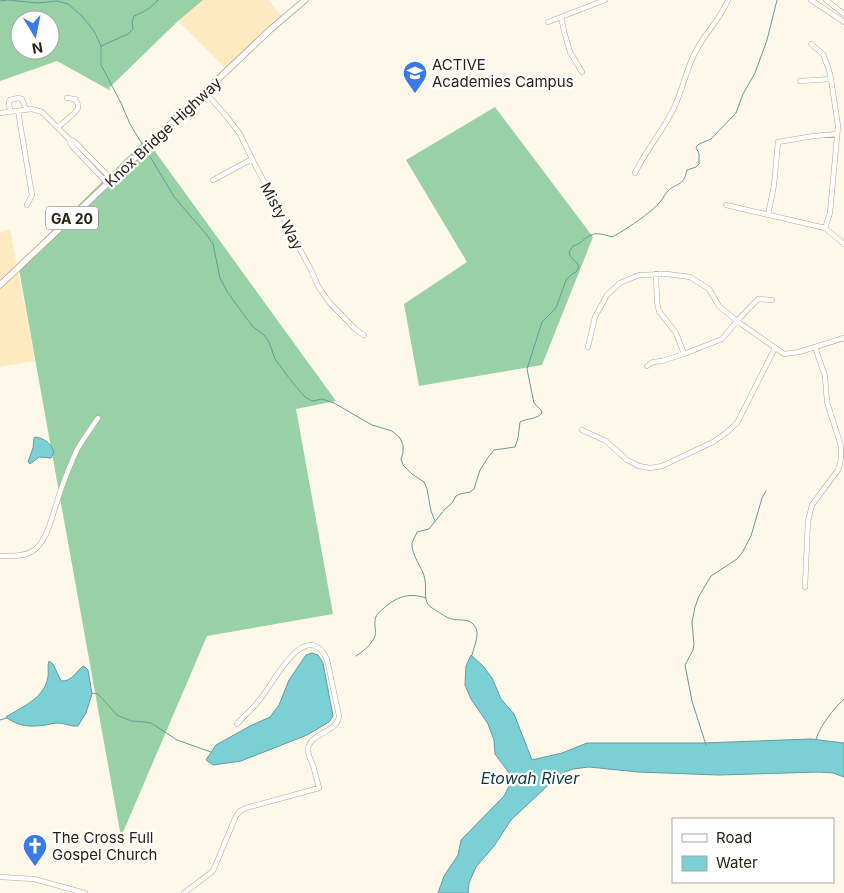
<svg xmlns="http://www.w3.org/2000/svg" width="844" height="893" font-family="Inter,sans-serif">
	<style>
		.built { fill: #fdeac1 }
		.forest { fill: #98d1a6; fill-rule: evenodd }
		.water { fill: #7bd0d5; stroke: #629c9c }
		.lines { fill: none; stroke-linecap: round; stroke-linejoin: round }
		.stream { stroke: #629c9c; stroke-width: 1 }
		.minor-casing { stroke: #b5a686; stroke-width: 5.5 }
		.major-casing { stroke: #b5a686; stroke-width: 7 }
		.minor { stroke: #fff; stroke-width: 4.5 }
		.major { stroke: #fff; stroke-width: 5.5 }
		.labels { text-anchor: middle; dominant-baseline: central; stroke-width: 4.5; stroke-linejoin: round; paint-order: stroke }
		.shield { fill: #fff; stroke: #69655c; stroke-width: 1 }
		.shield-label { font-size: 14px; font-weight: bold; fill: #292316 }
		.poi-label { font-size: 15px; fill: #292316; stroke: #fff; text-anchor: start }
		.street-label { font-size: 15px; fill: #292316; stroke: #fff }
		.water-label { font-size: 16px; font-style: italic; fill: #0d373a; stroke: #fff }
	</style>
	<rect width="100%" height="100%" fill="#fef8ea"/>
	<path class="built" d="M203,0H268L285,19L229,72L178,21Z
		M10,229L35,361L0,367V232Z"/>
	<path class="forest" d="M0,0H203L178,21L109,88L111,91L57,61L0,81ZM20,20H50V50H20Z
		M495,107L593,237L542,365L419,386L404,304L467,262L406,160Z
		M146,139L336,401L296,409L333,614L207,636L121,837L18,264Z"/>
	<path class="water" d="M35,437C44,438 52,444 54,452L51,458L39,457L30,464L28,462L33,448L34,439Z
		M312,653L318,655L323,663L333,716L329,722L307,735L241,761L213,765L206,760L216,745L250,726L270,717L279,705L289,680L306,655Z
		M471,655L483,666L492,678L501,699L514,714L532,760L562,753L587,743H703L811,739L844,743V777L833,773L819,772L719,775L638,772L589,767L573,769L560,774L511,820L494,846L476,867L469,883L468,893H438L444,876L458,855L461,840L504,796L513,778L495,754L494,740L488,724L471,699L465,685L466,666Z
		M49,661L53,664L61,681C71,682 76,672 83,666L86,668L88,670L92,694L86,713L78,726C71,727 65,723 58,723C54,723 50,724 46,725C31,727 20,727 7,718L6,717C23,706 44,699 48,677C49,671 47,666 49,661Z"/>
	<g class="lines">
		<path class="stream" d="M0,1L8,0L37,3L57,1L68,4L82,16L94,31L101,46V65L121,103L130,124L144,147
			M101,46L128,34L133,29L132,22L134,16C144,12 151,8 158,0
			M146,150L175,198L206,234L213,244L220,278L228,293L253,327L264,335L269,342L275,359L292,382L305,397L312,401L322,399L334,403L372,425L392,431L400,438L403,445V453L401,459L403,465L412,474L424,482L427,489L431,511L435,521
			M472,655C474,646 481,633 474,625C469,618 459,621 452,619C446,618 438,611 432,608C422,602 427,590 425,580C423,567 411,556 412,543C413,540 416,535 417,532L429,529L445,509L452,503L456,496L460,494L470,492L474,489L480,470L489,456L494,450L515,447L518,438L520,422C527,418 536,420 542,413L541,410L534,403L527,369L542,322L556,308L566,280L572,274L576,272L579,267C577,261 570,259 569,252L573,246C581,244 584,238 591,235C597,232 605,235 612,237C624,231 652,212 660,202C663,199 664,195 667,192C676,182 683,188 687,170L696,167L699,164V154L696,147L699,144L711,139L736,113L743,94L755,73L767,40L777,0
			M356,656C362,652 369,647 373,640C378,632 374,629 375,621C375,616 379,612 383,609C396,597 408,592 426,598
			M92,693L98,694L117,715L131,721L145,722L151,723L177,740L211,752
			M0,720L7,718
			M816,739C821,724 833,710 844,699
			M706,745L692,701L685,665L693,650L694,644L692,622L695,607L699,596L711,576L737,559L742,553L751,536L762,498L766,491"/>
		<defs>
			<path id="minor" d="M811,0L844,22
				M826,0L844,14
				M548,22L561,17
				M811,44L823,54L829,70L831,79L838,126L830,213L825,228
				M582,72L570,52L564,31L561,17L605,0
				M800,81L831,79
				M205,92L227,117L240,134L252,159L311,270L318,286L329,302L356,330L364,335
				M18,111L32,195L27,205
				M10,112L9,102L10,100L18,98L22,99L26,110
				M0,113L32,109L42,112L69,139L72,146L108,184
				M58,127C63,123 76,113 78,108C79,104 77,103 75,99L67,98
				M69,139L75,142L112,180
				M635,173C646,150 662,132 673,110C683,90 686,68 697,49C706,32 721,18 728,0
				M213,180L252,159
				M726,205L825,228L844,244
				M768,215L774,185L778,142L814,136L837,134
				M656,274L657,302L659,311L676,333L684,354
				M588,347L595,317L607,295L620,283L639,275L667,274L690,277L709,289L719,306L737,321L784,354L799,352L844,338
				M647,366L653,362L662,361L684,354L722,339L737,321L758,299L772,300
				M582,430L606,441L627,460L639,466L650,468L662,466L713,442L726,433L737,423L775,348
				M0,556C10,556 22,557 31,552C46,544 51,520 56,505C61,488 68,470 75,454C81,441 90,430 98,418
				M805,587L808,521L812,505L838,470L841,460V446L827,402L825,376L815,347
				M0,877L34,879L85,893
				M184,893L213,871L236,816L240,811L246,808L319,788C317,780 315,773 313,765C311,761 308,755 308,750C309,732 338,733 339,716L327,659C306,616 273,684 261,698C254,708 245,715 237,724"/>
			<path id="major" d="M0,285L271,29L305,0"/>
		</defs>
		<use href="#minor" class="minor-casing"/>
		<use href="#major" class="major-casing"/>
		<use href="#minor" class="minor"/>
		<use href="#major" class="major"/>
	</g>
	<defs>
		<symbol id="school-pin" viewBox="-11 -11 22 30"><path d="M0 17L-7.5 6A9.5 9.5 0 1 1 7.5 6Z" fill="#3a79e8" stroke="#fff"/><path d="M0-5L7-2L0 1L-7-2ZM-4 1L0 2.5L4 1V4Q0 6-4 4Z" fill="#fff"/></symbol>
		<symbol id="church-pin" viewBox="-11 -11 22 30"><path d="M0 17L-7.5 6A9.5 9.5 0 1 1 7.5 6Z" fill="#3a79e8" stroke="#fff"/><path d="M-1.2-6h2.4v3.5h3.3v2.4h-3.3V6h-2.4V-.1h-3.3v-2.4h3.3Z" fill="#fff"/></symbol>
	</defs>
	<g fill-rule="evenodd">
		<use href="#school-pin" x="401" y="59" width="28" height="38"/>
		<use href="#church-pin" x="21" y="832" width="28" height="38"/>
	</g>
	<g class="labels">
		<rect class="shield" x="46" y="206.5" width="52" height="23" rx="4"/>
		<g class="shield-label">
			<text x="72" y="218">GA 20</text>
		</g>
		<g class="poi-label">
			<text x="432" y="64">ACTIVE<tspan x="432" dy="17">Academies Campus</tspan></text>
			<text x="52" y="837">The Cross Full<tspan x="52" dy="17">Gospel Church</tspan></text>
		</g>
		<g class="street-label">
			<text transform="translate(163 132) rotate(-43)">Knox Bridge Highway</text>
			<text transform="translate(282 216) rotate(62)">Misty Way</text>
		</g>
		<g class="water-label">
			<text x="530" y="778">Etowah River</text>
		</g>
	</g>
	<rect x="672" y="818" width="162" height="65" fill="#ffffff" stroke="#a9a7a2"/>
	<rect x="682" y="834" width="25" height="8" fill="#ffffff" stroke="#a9a7a2"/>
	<text x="716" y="843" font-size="15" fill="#292316">Road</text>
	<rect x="682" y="856" width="25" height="15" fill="#7bd0d5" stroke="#a9a7a2"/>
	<text x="716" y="868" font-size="15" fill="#292316">Water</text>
	<g transform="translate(35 35) rotate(170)"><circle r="24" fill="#ffffff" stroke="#a9a7a2"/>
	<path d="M0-4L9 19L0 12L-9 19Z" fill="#3a79e8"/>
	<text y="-8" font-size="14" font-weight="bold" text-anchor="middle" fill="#292316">N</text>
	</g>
</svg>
